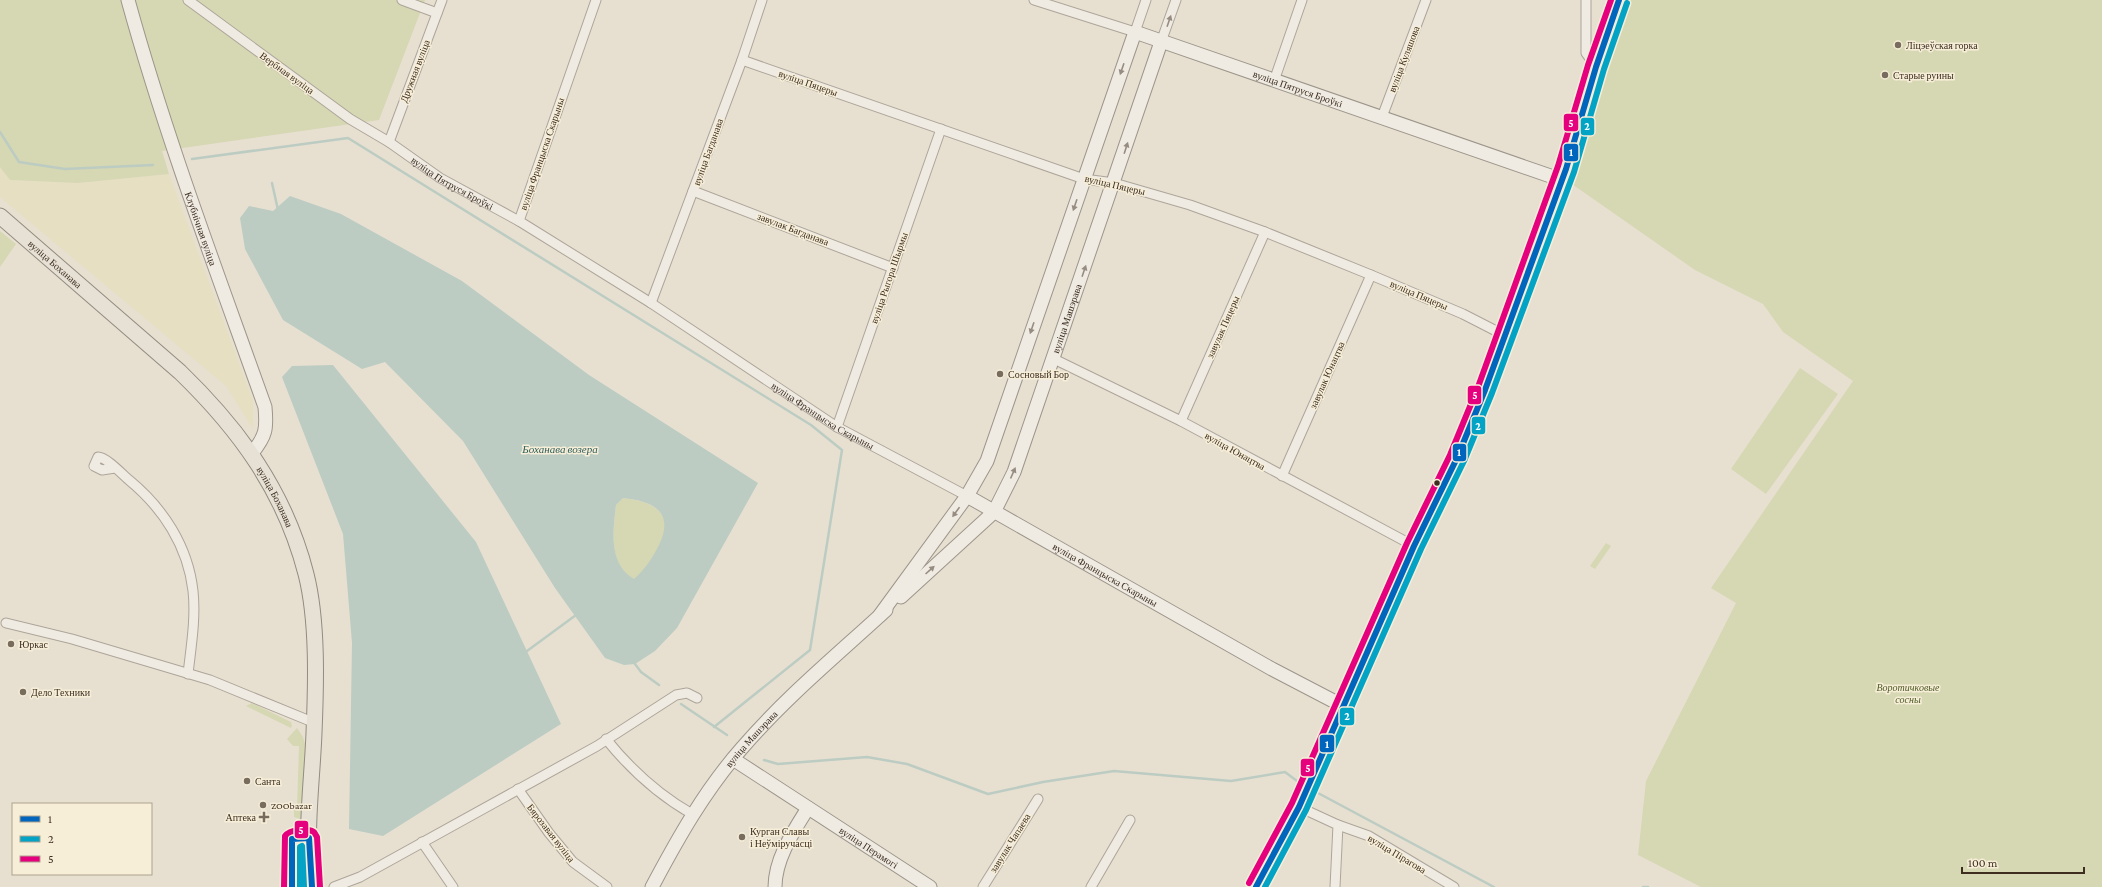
<svg xmlns="http://www.w3.org/2000/svg" width="2102" height="887" font-family="'Crimson Pro',serif">
	<style>
		.farmland { fill: #e6dfc2 }
		.green { fill: #d6d7b3 }
		.water { fill: #bcccc2; fill-rule: evenodd }
		.lines { fill: none; stroke-linecap: round; stroke-linejoin: round }
		.stream { stroke: #bcccc2; stroke-width: 2.5 }
		.street-casing { stroke: #ada599; stroke-width: 11 }
		.secondary-casing { stroke: #9c958a; stroke-width: 15 }
		.primary-casing { stroke: #928b80; stroke-width: 17 }
		.street { stroke: #efebe3; stroke-width: 9 }
		.secondary { stroke: #efebe3; stroke-width: 13 }
		.primary { stroke: #e6e1d4; stroke-width: 15 }
		.bus-1-casing { stroke: #f7eed8; stroke-width: 9 }
		.bus-2-casing { stroke: #f7eed8; stroke-width: 9 }
		.bus-3-casing { stroke: #f7eed8; stroke-width: 9 }
		.bus-1 { stroke: #0065bd; stroke-width: 6 }
		.bus-2 { stroke: #03a3c5; stroke-width: 6 }
		.bus-3 { stroke: #e5007d; stroke-width: 6 }
		.oneway { fill: #968c82 }
		.poi-dot { fill: #786c5e; stroke: #f7eed8; stroke-width: 1.5 }
		.bus-dot { fill: #3d2e20; stroke: #f7eed8; stroke-width: 1.5 }
		.labels { text-anchor: middle; dominant-baseline: central; stroke-width: 3; stroke-linejoin: round; paint-order: stroke }
		.poi-label { font-size: 10px; fill: #3d2e20; stroke: #f7eed8; text-anchor: start }
		.street-label { font-size: 10px; fill: #3d2e20; stroke: #f7eed8 }
		.park-label { font-size: 10px; font-style: italic; fill: #4d5a26; stroke: #f7eed8 }
		.water-label { font-size: 11px; font-style: italic; fill: #2f5d5a; stroke: #f7eed8 }
		.line-badge { stroke: #f7eed8; stroke-width: 1.5 }
		.badge-label { font-size: 11px; text-anchor: middle; font-weight: bold; fill: #fff }
	</style>
	<rect width="100%" height="100%" fill="#e7e0d1"/>
	<path class="farmland" d="M0,167L10,180L78,183L169,174L253,401V429L226,386L0,197Z"/>
	<path class="green" d="M0,0H425L379,120L162,151L169,174L78,183L10,180L0,167Z
		M1628,0H2102V887H1701L1638,855L1646,781L1736,603L1711,588L1853,381L1783,332L1763,304L1695,270L1569,182Z
		M0,231L16,244L0,267Z
		M1800,368L1838,394L1766,494L1731,469Z
		M623,498C687,504 668,549 634,580C608,564 613,531 616,505Z
		M1606,543L1611,546L1595,569L1590,566Z
		M252,703L291,722L292,726L291,728L246,706Z
		M297,728L303,737L306,747L303,817L300,819L294,817V810H297L299,746H293L287,739Z"/>
	<path class="water" d="M290,196L341,214L462,281L589,375L758,483L677,628L655,651L635,664L624,665L605,658L555,588L463,441L385,362L362,369L283,320L245,249L240,218L249,206L273,211ZM623,498C653,501 675,512 659,545C652,559 645,569 634,579C608,564 613,530 616,505Z
		M333,365L476,542L561,724L383,836L349,829L352,643L343,534L282,377L292,366Z"/>
	<g class="lines">
		<path class="stream" d="M0,132L19,162L65,169L153,165
			M192,159L348,138L811,425L842,450L810,650L714,727
			M272,183L278,210
			M527,651L576,615
			M635,664L641,672L659,685
			M681,704L727,735
			M764,760L778,764L867,757L907,764L988,794L1043,782L1114,771L1231,781L1285,772L1297,781
			M1318,793L1494,887
			M1643,887H1648"/>
		<defs>
			<g id="street">
				<path id="s1" d="M188,0L350,119L389,142L440,178L519,221"/>
				<path d="M402,0L437,13"/>
				<path id="s2" d="M596,0L519,221L651,303L837,427L967,496"/>
				<path d="M1034,0L1135,32L1146,0"/>
				<path d="M1586,0V53L1596,67"/>
				<path d="M1161,42L1176,0"/>
				<path d="M742,60L1084,179L1114,183L1190,205L1265,232L1371,275L1463,314L1504,335"/>
				<path d="M1274,81L1302,0"/>
				<path d="M1382,117L1426,0"/>
				<path d="M389,142L442,0"/>
				<path d="M693,191L893,268"/>
				<path d="M651,303L742,60L762,0"/>
				<path d="M1054,359L1181,421L1414,546"/>
				<path d="M1181,421L1265,232"/>
				<path d="M837,427L941,129"/>
				<path d="M115,468L102,470L94,466L98,457C106,457 122,474 129,480C163,508 188,546 193,591C196,618 191,647 188,674"/>
				<path d="M1282,476L1371,275"/>
				<path d="M6,623L72,639L210,680L315,723"/>
				<path d="M606,739C631,770 657,794 692,814"/>
				<path d="M518,789L549,833L573,862L607,887"/>
				<path d="M1299,807L1338,825L1335,887"/>
				<path d="M1338,825L1369,836L1454,887"/>
				<path d="M422,842L453,887"/>
				<path d="M334,887L360,877L597,746L676,695L687,693L697,698"/>
				<path d="M983,887L1038,799"/>
				<path d="M1091,887L1130,820"/>
			</g>
			<g id="secondary">
				<path id="s3" d="M128,0C166,138 217,272 265,407C267,429 266,436 252,453"/>
				<path id="s4" d="M967,496L1272,669L1343,706"/>
				<path id="s5" d="M901,597L994,512L1014,472L1161,42"/>
				<path id="s6" d="M880,615L967,496L987,461L1135,32L1562,180"/>
				<path id="s7" d="M733,759L930,887"/>
				<path id="s8" d="M652,887C678,838 705,790 742,748C786,697 837,655 886,610"/>
				<path d="M775,887C775,859 793,832 808,808"/>
				<path d="M1256,887L1299,807L1414,546L1457,458L1485,390L1566,169L1596,67L1619,0"/>
			</g>
			<g id="primary">
				<path id="s9" d="M0,216L180,372C240,430 285,492 306,574C318,621 316,685 314,733C312,784 304,837 312,887"/>
			</g>
		</defs>
		<use href="#street" class="street-casing"/>
		<use href="#secondary" class="secondary-casing"/>
		<use href="#primary" class="primary-casing"/>
		<use href="#street" class="street"/>
		<use href="#secondary" class="secondary"/>
		<use href="#primary" class="primary"/>
		<defs>
			<path id="bus-1" d="M292,887V839L309,838L312,887
				M1256,887L1299,807L1414,546L1457,458L1485,390L1566,169L1596,67L1619,0"/>
			<path id="bus-2" d="M300,887V847L302,846L304,887
				M1265,887L1306,810L1421,549L1464,461L1492,393L1574,172L1604,69L1627,3"/>
			<path id="bus-3" d="M1249,883L1292,803L1407,543L1450,455L1478,387L1558,166L1588,65L1611,0
				M284,887L285,836C290,829 307,828 314,832L317,837L320,887"/>
		</defs>
		<use href="#bus-1" class="bus-1-casing"/>
		<use href="#bus-2" class="bus-2-casing"/>
		<use href="#bus-3" class="bus-3-casing"/>
		<use href="#bus-1" class="bus-1"/>
		<use href="#bus-2" class="bus-2"/>
		<use href="#bus-3" class="bus-3"/>
	</g>
	<defs><path id="oneway-solid" d="M-6-.8H1V-3.2L6.5 0L1 3.2V.8H-6Z"/></defs>
	<g class="oneway">
		<use href="#oneway-solid" transform="translate(1169 21) rotate(-71)"/>
		<use href="#oneway-solid" transform="translate(1122 69) rotate(109)"/>
		<use href="#oneway-solid" transform="translate(1126 148) rotate(-72)"/>
		<use href="#oneway-solid" transform="translate(1075 205) rotate(109)"/>
		<use href="#oneway-solid" transform="translate(1084 271) rotate(-71)"/>
		<use href="#oneway-solid" transform="translate(1032 328) rotate(109)"/>
		<use href="#oneway-solid" transform="translate(1013 473) rotate(-66)"/>
		<use href="#oneway-solid" transform="translate(956 512) rotate(126)"/>
		<use href="#oneway-solid" transform="translate(930 570) rotate(-42)"/>
	</g>
	<g class="poi-dot">
		<circle cx="1898" cy="45" r="4"/>
		<circle cx="1885" cy="75" r="4"/>
		<circle cx="1000" cy="374" r="4"/>
		<circle cx="11" cy="644" r="4"/>
		<circle cx="23" cy="692" r="4"/>
		<circle cx="247" cy="781" r="4"/>
		<circle cx="263" cy="805" r="4"/>
		<path d="M262 811h4v4h4v4h-4v4h-4v-4h-4v-4h4z"/>
		<circle cx="742" cy="837" r="4"/>
	</g>
	<circle class="bus-dot" cx="1437" cy="483" r="3.5"/>
	<g class="labels">
		<g class="poi-label">
			<text x="1906" y="45">Ліцэеўская горка</text>
			<text x="1893" y="75">Старые руины</text>
			<text x="1008" y="374">Сосновый Бор</text>
			<text x="19" y="644">Юркас</text>
			<text x="31" y="692">Дело Техники</text>
			<text x="255" y="781">Санта</text>
			<text x="271" y="805">ZOObazar</text>
			<text x="256" y="817" text-anchor="end">Аптека</text>
			<text x="750" y="831">Курган Славы<tspan x="750" dy="12">і Неўміручасці</tspan></text>
		</g>
		<g class="street-label">
			<text transform="translate(1404 59) rotate(-69)">вуліца Куляшова</text>
			<text transform="translate(415 71) rotate(-69)">Дружная вуліца</text>
			<text transform="translate(287 73) rotate(36)">Вербная вуліца</text>
			<text transform="translate(808 83) rotate(19)">вуліца Пяцеры</text>
			<text stroke="none"><textPath href="#s6" startOffset="814">вуліца Пятруся Броўкі</textPath></text>
			<text transform="translate(708 152) rotate(-70)">вуліца Багданава</text>
			<text transform="translate(542 154) rotate(-71)">вуліца Францыска Скарыны</text>
			<text stroke="none"><textPath href="#s1" startOffset="322">вуліца Пятруся Броўкі</textPath></text>
			<text transform="translate(1115 185) rotate(13)">вуліца Пяцеры</text>
			<text stroke="none"><textPath href="#s3" startOffset="240">Клубнічная вуліца</textPath></text>
			<text transform="translate(793 229) rotate(21)">завулак Багданава</text>
			<text stroke="none"><textPath href="#s9" startOffset="73">вуліца Боханава</textPath></text>
			<text transform="translate(889 278) rotate(-71)">вуліца Рыгора Шырмы</text>
			<text transform="translate(1419 295) rotate(23)">вуліца Пяцеры</text>
			<text stroke="none"><textPath href="#s5" startOffset="333">вуліца Машэрава</textPath></text>
			<text transform="translate(1223 327) rotate(-66)">завулак Пяцеры</text>
			<text transform="translate(1327 375) rotate(-66)">завулак Юнацтва</text>
			<text stroke="none"><textPath href="#s2" startOffset="595">вуліца Францыска Скарыны</textPath></text>
			<text transform="translate(1235 451) rotate(29)">вуліца Юнацтва</text>
			<text stroke="none"><textPath href="#s9" startOffset="396">вуліца Боханава</textPath></text>
			<text stroke="none"><textPath href="#s4" startOffset="159">вуліца Францыска Скарыны</textPath></text>
			<text stroke="none"><textPath href="#s8" startOffset="179">вуліца Машэрава</textPath></text>
			<text transform="translate(551 833) rotate(52)">Бярозавая вуліца</text>
			<text transform="translate(1010 843) rotate(-58)">завулак Чапаева</text>
			<text stroke="none"><textPath href="#s7" startOffset="162">вуліца Перамогі</textPath></text>
			<text transform="translate(1397 854) rotate(31)">вуліца Пірагова</text>
		</g>
		<g class="park-label">
			<text x="1908" y="687">Воротичковые<tspan x="1908" dy="12">сосны</tspan></text>
		</g>
		<g class="water-label">
			<text x="560" y="449">Боханава возера</text>
		</g>
	</g>
	<g class="line-badge">
		<rect x="1563" y="113" width="16" height="19" rx="4" fill="#e5007d"/>
		<rect x="1580" y="117" width="15" height="19" rx="4" fill="#03a3c5"/>
		<rect x="1563" y="143" width="16" height="19" rx="4" fill="#0065bd"/>
		<rect x="1467" y="385" width="15" height="20" rx="4" fill="#e5007d"/>
		<rect x="1471" y="416" width="15" height="19" rx="4" fill="#03a3c5"/>
		<rect x="1452" y="443" width="15" height="19" rx="4" fill="#0065bd"/>
		<rect x="1339" y="707" width="16" height="19" rx="4" fill="#03a3c5"/>
		<rect x="1319" y="734" width="16" height="19" rx="4" fill="#0065bd"/>
		<rect x="1300" y="758" width="15" height="19" rx="4" fill="#e5007d"/>
		<rect x="294" y="820" width="15" height="19" rx="4" fill="#e5007d"/>
	</g>
	<g class="badge-label">
		<text x="1571" y="127">5</text>
		<text x="1587" y="130">2</text>
		<text x="1571" y="156">1</text>
		<text x="1475" y="399">5</text>
		<text x="1478" y="430">2</text>
		<text x="1459" y="456">1</text>
		<text x="1347" y="720">2</text>
		<text x="1327" y="748">1</text>
		<text x="1308" y="772">5</text>
		<text x="301" y="834">5</text>
	</g>
	<rect x="12" y="803" width="140" height="72" fill="#f7eed8" stroke="#ada18e"/>
	<rect x="20" y="816" width="20" height="6" fill="#0065bd" stroke="#ada18e"/>
	<text x="48" y="823" font-size="12" fill="#3d2e20">1</text>
	<rect x="20" y="836" width="20" height="6" fill="#03a3c5" stroke="#ada18e"/>
	<text x="48" y="843" font-size="12" fill="#3d2e20">2</text>
	<rect x="20" y="856" width="20" height="6" fill="#e5007d" stroke="#ada18e"/>
	<text x="48" y="863" font-size="12" fill="#3d2e20">5</text>
	<path d="M1962 867v6h122v-6" fill="none" stroke="#3d2e20" stroke-width="2"/>
	<text x="1968" y="867" font-size="12" fill="#3d2e20" stroke="#f7eed8" stroke-width="3" paint-order="stroke">100 m</text>
</svg>
